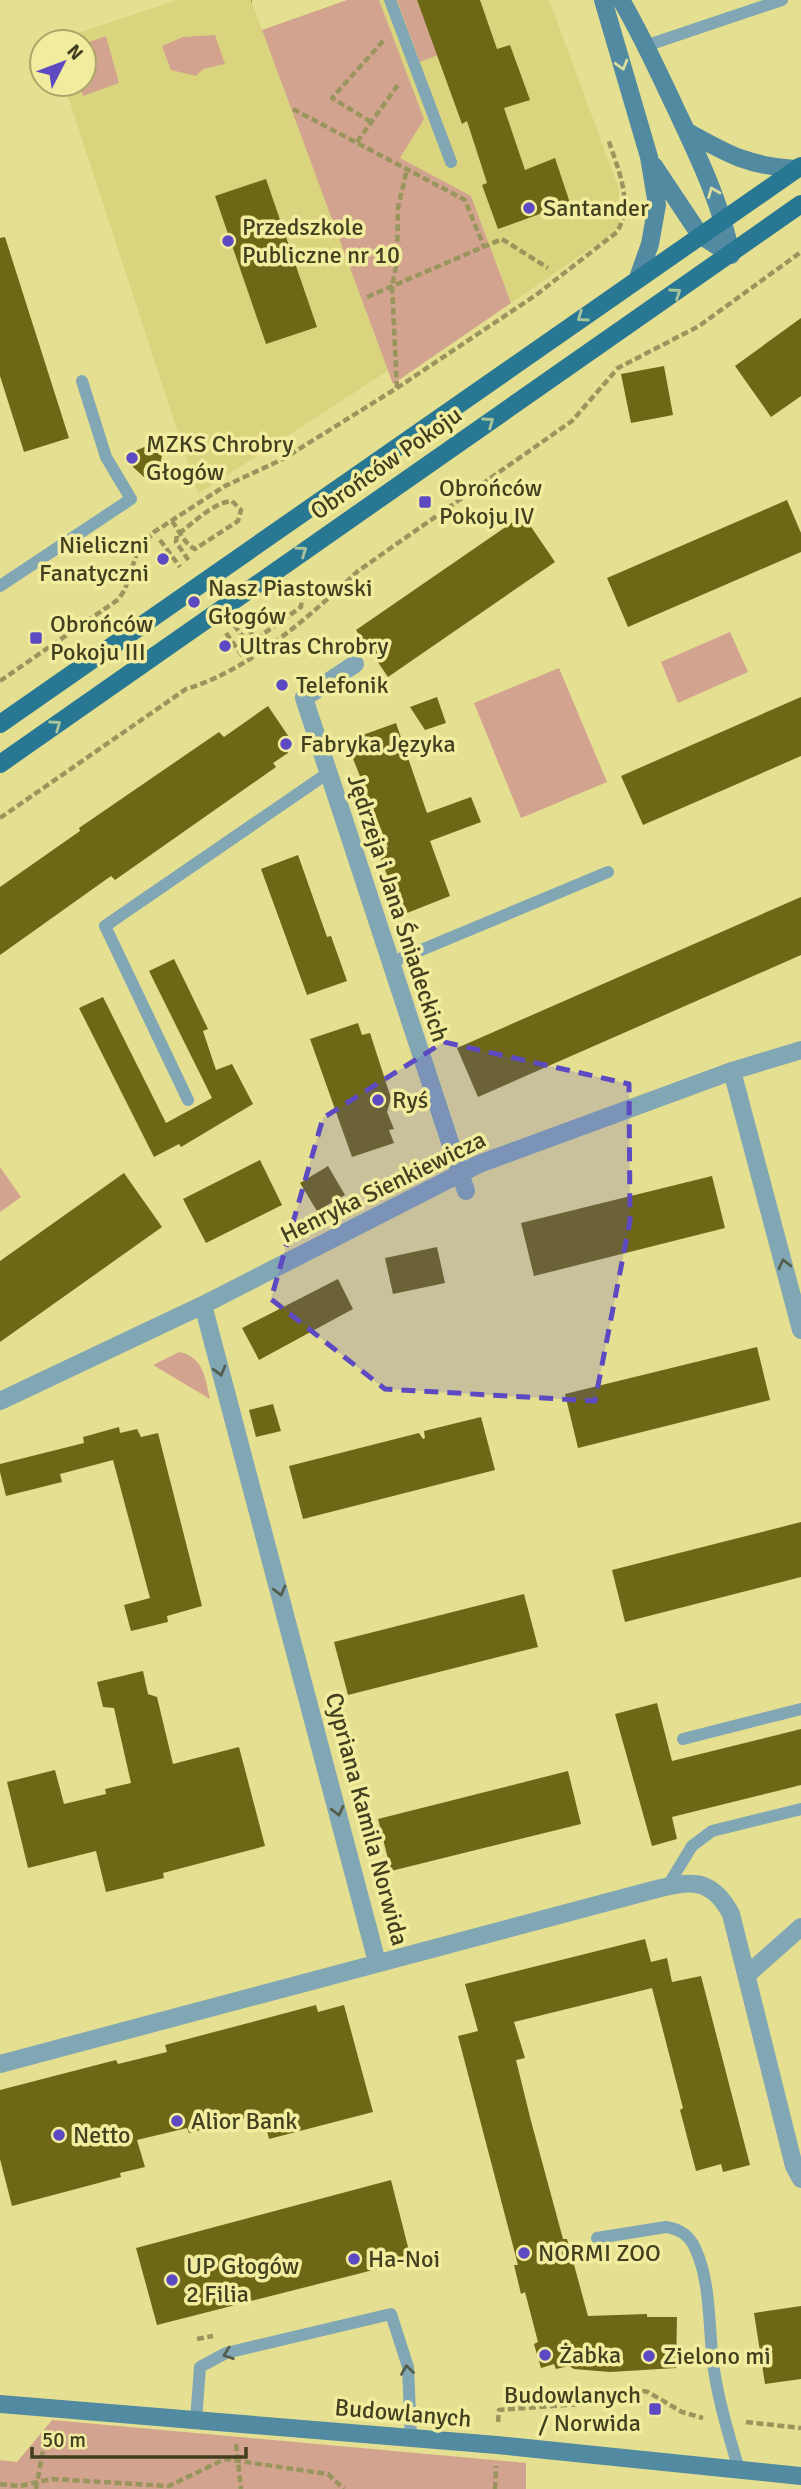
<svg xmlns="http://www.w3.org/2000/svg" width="801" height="2489" font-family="Signika,sans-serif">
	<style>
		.built { fill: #dad47e }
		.green { fill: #d2a48f }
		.building { fill: #6e6816 }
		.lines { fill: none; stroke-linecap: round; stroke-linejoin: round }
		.path { stroke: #99955d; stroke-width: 4.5; stroke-dasharray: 7 3.5; stroke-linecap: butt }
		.lane { stroke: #81a6b4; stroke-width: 12 }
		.street { stroke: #81a6b4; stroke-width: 18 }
		.secondary { stroke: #528ba1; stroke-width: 18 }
		.primary { stroke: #287793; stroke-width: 18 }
		.oneway { stroke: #d9dd9e }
		.oneway2 { stroke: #abc39a }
		.oneway3 { stroke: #545e4c }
		.marked { fill: #5d4ac3; fill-opacity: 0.2; stroke: #5d4ac3; stroke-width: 5; stroke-dasharray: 14 9; stroke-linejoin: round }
		.poi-dot { fill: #5d4ac3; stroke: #f1ec9e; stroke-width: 2.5 }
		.labels { text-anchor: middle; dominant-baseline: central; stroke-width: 7; stroke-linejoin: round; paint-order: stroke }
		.poi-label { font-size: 24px; fill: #413f1f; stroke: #f1ec9e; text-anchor: start }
		.street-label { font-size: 24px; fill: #413f1f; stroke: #f1ec9e }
	</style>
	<rect width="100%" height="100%" fill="#e4df91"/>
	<path class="built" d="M178,0H251L389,370L198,494L64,84H84V42H50Z
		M379,0H549L619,189V226L610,235L511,303L471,196L399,158L423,119Z"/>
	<path class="green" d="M347,0H379L424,119L400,158L471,196L511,303L393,384L262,30Z
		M397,0H417L438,55L420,62Z
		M215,35L225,64L203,69L196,76L171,70L162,46L183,37Z
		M106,36L119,83L83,96L79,84H84V44Z
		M730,632L748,672L678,703L661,662Z
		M559,668L607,782L521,818L474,703Z
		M0,1167L21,1197L0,1212Z
		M179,1352C204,1357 205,1378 210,1399L153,1365Z
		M52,2420L526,2463V2489H0V2460L17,2462Z"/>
	<path class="building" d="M417,0H480L497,49L510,45L530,100L504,108L525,170L555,158L570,203L498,229L482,185L487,183L467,121L462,124Z
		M266,179L317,327L266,344L215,196Z
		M5,237L69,438L24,452L0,376V238Z
		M801,318V396L771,417L735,366Z
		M664,366L673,415L631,423L621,374Z
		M149,445L162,455L159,471L144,477L133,467V459L135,451Z
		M787,500L801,533V552L628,627L607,578Z
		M523,515L555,562L388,677L356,630Z
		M437,697L446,723L425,730L410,707Z
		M801,697V756L643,825L621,776Z
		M268,706L293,743L286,747L288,753L273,763L276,767L115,880L111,876L0,955V887L80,831L79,828L219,732L224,737Z
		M396,723L427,813L471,797L481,822L430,841L450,896L402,915L378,851L388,847L346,741Z
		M298,855L327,937L331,936L347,981L307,995L261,869Z
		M801,897V955L478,1097L457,1048Z
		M174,959L208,1029L203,1031L216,1070L232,1064L253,1104L181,1147L179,1144L154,1157L79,1008L103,997L166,1123L212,1098L149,971Z
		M358,1023L362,1035L370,1033L391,1098L387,1112L394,1129L389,1130L394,1143L352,1157L310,1039Z
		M260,1160L282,1205L206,1243L183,1199Z
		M328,1166L345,1195L317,1211L300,1183Z
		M124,1173L162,1227L0,1342V1261Z
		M712,1176L725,1228L534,1276L521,1223Z
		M437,1247L445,1283L393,1294L385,1258Z
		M338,1279L353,1309L259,1360L242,1328Z
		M757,1347L770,1400L578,1448L565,1394Z
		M273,1404L281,1431L256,1437L249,1410Z
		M481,1417L495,1470L303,1519L289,1466L419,1433L423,1439L425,1438L424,1431Z
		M119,1427L120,1433L137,1429L141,1437L158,1433L202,1606L167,1616L168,1622L131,1631L124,1605L150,1598L113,1460L60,1474L62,1482L6,1496L0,1472V1464L84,1443L83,1437Z
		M801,1522V1577L625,1622L612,1570Z
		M524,1594L538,1647L348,1695L334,1642Z
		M143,1671L148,1694L157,1697L173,1764L239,1747L265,1846L163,1873L164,1878L106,1892L96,1851L28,1868L7,1782L55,1770L64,1804L106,1794L105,1789L131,1783L114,1708L103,1707L97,1682Z
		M657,1703L672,1761L801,1729V1785L672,1817L677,1839L652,1846L615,1714Z
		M568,1771L581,1824L391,1871L378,1819Z
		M645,1939L651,1962L667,1958L672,1982L701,1976L750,2165L723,2172L721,2164L696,2171L680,2110L683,2108L652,1988L514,2022L525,2058L516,2060L531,2121L563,2239H567L588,2316L647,2314V2317H677L676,2368L610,2372L574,2369L569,2366L556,2369L554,2364L541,2368L534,2344L538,2342L525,2292L521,2294L514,2265H518L458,2036L478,2031L465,1984Z
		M316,2005L318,2012L344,2005L373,2112L269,2139L263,2114L189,2133L187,2128L137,2140L145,2167L120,2173L121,2177L12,2206L0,2159V2090L116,2060L118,2064L167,2052L165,2045Z
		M391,2180L410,2255L380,2263L381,2268L157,2325L136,2248Z
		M801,2306V2379L765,2384L754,2313Z"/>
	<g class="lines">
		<path class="path" d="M251,0H252
			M293,109L465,200L484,247
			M371,122L332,98L384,40
			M357,142L400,82
			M367,297L502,239L548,268
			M397,388L392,286L397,262L398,208L407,169
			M172,521C179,531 184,543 195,549L238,521L241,510L232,501C214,502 192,524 177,535L176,542L189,561
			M160,540L180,567
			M245,619V625L263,648
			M234,625L247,642H252L301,607L302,596L292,588
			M226,633L244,658
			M0,681L119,599L125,589L138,550L154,532L225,486L283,459L397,388L536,295L617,232C634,203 618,169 608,139
			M0,818L186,689C250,670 310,616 358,571L572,421L618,368L699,326L801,252
			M197,2339L213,2336
			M498,2422L499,2410L594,2403L638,2390L648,2392L682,2412L703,2418
			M746,2422L801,2428
			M236,2444L241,2489
			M0,2484L20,2486L52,2479L169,2486L225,2459L328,2474L344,2489
			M36,2489L45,2438
			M495,2489L496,2466"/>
		<path class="lane" d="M390,0L451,162
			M648,45L782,0
			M0,586L131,499L106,457L82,381
			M390,963L608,872
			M188,1100L105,926L328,773
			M683,1739L801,1709
			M667,1887L692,1846L712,1831L801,1809
			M597,2238L666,2227C680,2229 689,2235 695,2248C712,2284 708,2331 714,2370C719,2404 729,2437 739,2469
			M196,2420L200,2367L226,2353L391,2314L408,2367L411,2438"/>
		<path class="street" d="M355,664L304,698L466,1191
			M732,1071L801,1330
			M203,1305L377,1962
			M0,1401L203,1305L479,1164L732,1071L801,1050
			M748,1974L801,1927
			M0,2064L653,1890C689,1881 711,1876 731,1914L794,2166L801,2179"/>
		<path class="secondary" d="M603,0L649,157L657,205L650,244L638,278
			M621,0C641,34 657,69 674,105C697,154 721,202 731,255
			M688,132C729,155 749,166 797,169
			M654,166L700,235L731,255
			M0,2404L497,2445L801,2476"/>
		<path class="primary" d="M0,724L801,166
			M0,764L801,204"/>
	</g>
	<defs><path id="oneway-chevron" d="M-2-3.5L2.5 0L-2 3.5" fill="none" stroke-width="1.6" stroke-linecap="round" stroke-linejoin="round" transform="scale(1.75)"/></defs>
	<g class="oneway">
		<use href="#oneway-chevron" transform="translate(622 65) rotate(74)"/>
		<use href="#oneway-chevron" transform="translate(713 192) rotate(-112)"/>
	</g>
	<g class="oneway2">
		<use href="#oneway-chevron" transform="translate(676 293) rotate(-35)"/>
		<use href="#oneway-chevron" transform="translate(582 317) rotate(145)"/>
		<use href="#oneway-chevron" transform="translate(489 422) rotate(-35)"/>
		<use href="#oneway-chevron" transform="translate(302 551) rotate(-35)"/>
		<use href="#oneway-chevron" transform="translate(56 725) rotate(-35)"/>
	</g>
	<g class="oneway3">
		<use href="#oneway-chevron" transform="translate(784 1264) rotate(-104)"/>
		<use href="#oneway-chevron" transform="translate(220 1371) rotate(75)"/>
		<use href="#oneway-chevron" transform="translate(280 1591) rotate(75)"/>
		<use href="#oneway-chevron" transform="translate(338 1811) rotate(76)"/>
		<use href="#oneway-chevron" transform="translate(228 2354) rotate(160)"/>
		<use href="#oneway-chevron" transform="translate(407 2370) rotate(-99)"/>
	</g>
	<path class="marked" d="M444,1042L629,1084L630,1221L595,1401L385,1389L271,1299L323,1118Z"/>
	<g class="poi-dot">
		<circle cx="529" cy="208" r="7"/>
		<circle cx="228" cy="241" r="7"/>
		<circle cx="132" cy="458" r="7"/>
		<rect x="418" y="495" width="14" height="14" rx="3.5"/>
		<circle cx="163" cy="559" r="7"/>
		<circle cx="194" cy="602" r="7"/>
		<rect x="29" y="631" width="14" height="14" rx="3.5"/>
		<circle cx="225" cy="646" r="7"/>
		<circle cx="282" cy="685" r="7"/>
		<circle cx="286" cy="744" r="7"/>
		<circle cx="378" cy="1100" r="7"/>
		<circle cx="177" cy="2121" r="7"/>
		<circle cx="59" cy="2135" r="7"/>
		<circle cx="524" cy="2253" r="7"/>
		<circle cx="354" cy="2259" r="7"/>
		<circle cx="172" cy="2280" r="7"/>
		<circle cx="545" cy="2355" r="7"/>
		<circle cx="649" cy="2356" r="7"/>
		<rect x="648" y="2402" width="14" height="14" rx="3.5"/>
	</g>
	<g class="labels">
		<g class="poi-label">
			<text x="543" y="208">Santander</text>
			<text x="242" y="227">Przedszkole<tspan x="242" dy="28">Publiczne nr 10</tspan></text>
			<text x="146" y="444">MZKS Chrobry<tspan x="146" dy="28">Głogów</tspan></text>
			<text x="439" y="488">Obrońców<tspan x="439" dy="28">Pokoju IV</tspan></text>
			<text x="149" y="545" text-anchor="end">Nieliczni<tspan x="149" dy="28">Fanatyczni</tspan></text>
			<text x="208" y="588">Nasz Piastowski<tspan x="208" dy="28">Głogów</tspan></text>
			<text x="50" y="624">Obrońców<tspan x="50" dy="28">Pokoju III</tspan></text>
			<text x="239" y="646">Ultras Chrobry</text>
			<text x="296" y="685">Telefonik</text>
			<text x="300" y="744">Fabryka Języka</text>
			<text x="392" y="1100">Ryś</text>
			<text x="191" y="2121">Alior Bank</text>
			<text x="73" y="2135">Netto</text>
			<text x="538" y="2253">NORMI ZOO</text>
			<text x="368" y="2259">Ha-Noi</text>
			<text x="186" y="2266">UP Głogów<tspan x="186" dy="28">2 Filia</tspan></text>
			<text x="559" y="2355">Żabka</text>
			<text x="663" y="2356">Zielono mi</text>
			<text x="641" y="2395" text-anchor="end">Budowlanych<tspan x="641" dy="28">/ Norwida</tspan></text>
		</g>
		<g class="street-label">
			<text transform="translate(386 463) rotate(-35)">Obrońców Pokoju</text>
			<text transform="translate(398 908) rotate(72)">Jędrzeja i Jana Śniadeckich</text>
			<text transform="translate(383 1187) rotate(-26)">Henryka Sienkiewicza</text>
			<text transform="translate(367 1819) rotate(75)">Cypriana Kamila Norwida</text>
			<text transform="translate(403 2413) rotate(5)">Budowlanych</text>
		</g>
	</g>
	<g transform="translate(63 63) rotate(48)"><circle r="33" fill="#f1ec9e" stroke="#aba76b" stroke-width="2"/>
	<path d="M0-5L12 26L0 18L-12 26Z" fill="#5d4ac3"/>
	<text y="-10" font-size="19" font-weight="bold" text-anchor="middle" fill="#413f1f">N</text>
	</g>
	<path d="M32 2447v10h214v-10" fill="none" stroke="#413f1f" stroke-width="3.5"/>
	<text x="42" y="2447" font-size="21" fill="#413f1f" stroke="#f1ec9e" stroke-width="5" paint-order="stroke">50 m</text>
</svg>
